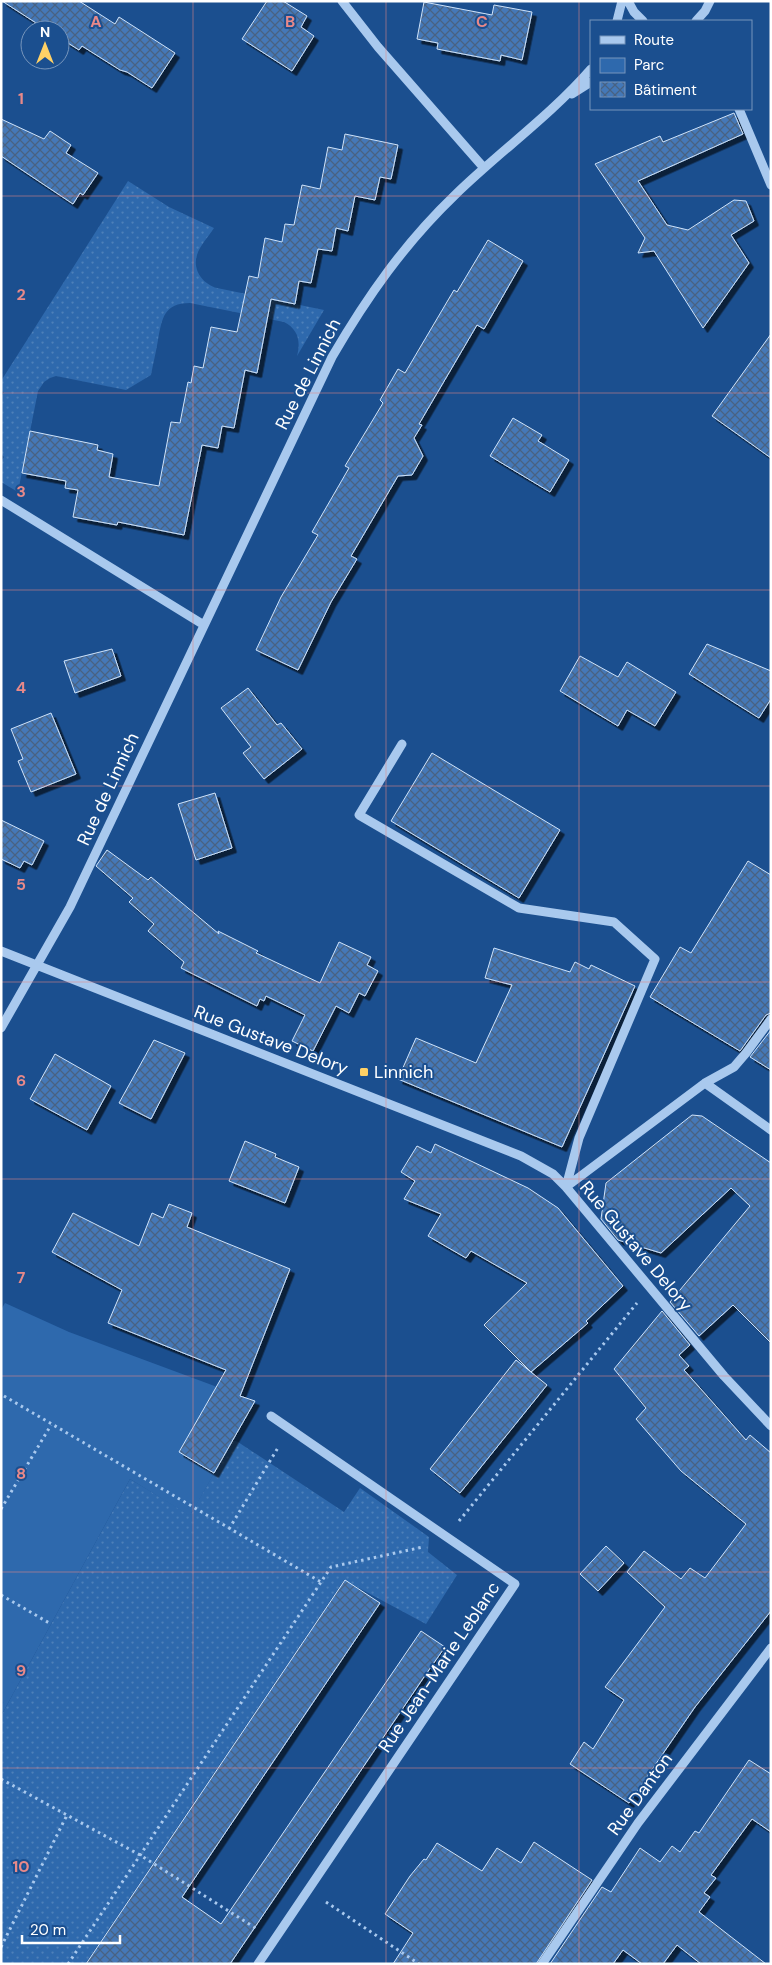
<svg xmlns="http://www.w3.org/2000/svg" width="772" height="1965" font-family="'DM Sans',sans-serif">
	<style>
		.grass { fill: url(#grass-dots) }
		.green { fill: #2e69ad }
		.building { fill: url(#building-cross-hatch); stroke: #cfe3fa; filter: url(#shadow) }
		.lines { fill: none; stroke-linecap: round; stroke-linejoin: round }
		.path { stroke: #a9c9ee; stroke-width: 3; stroke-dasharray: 2.5 4; stroke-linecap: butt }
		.minor { stroke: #a9c9ee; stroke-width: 9 }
		.grid { fill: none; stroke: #e88989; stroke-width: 1; stroke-opacity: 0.55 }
		.poi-dot { fill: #ffd166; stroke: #1b4f8f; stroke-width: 2 }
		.labels { text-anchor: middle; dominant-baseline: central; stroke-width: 4; stroke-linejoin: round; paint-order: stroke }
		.street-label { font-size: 18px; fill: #fff; stroke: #1b4f8f }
		.poi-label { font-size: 18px; fill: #fff; stroke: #1b4f8f; text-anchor: start }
		.grid-label { font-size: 16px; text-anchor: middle; font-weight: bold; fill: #e88989; stroke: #1b4f8f; stroke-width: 4; stroke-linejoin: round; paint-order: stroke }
	</style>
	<defs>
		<pattern id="grass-dots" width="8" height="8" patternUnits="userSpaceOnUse" patternTransform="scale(1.25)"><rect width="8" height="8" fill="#2e69ad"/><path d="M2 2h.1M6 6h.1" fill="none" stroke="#4d80b9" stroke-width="1.8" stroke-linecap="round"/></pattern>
		<pattern id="building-cross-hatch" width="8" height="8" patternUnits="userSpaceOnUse" patternTransform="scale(1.25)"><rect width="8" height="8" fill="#4478b7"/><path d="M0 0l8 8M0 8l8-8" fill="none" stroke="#486282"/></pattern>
		<filter id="shadow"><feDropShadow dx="4.5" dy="4.5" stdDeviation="0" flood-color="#0009"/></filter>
	</defs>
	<rect width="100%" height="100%" fill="#1b4f8f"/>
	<path class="grass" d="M128,181L169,207L214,228C209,236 200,245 197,255C192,270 203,284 217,288L324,310L297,356C301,341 298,329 284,322L190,303C164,303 162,318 158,340C156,352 153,364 151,375L126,390L56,376L50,378L44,382L38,391L18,492L1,482V461L4,457L1,454V397L4,392L1,391V381Z
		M233,1440L238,1442L344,1512L360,1488L429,1537L428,1552L457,1575L426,1624L344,1580L85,1964H1V1716L130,1479L190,1515Z"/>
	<path class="green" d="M5,1303L69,1332L255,1401L190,1516L130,1479L1,1716V1310Z"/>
	<path class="building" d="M2,1H79L115,24L119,17L175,53L152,88L127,72L120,70L82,46L79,50L60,38V30H47Z
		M267,1H283L307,16L301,27L314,36L292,71L242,39Z
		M424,2L492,15L494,5L532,12L522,60L501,55L500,61L437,49L438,43L417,39Z
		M734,113L743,134L638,181L667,225L688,230L734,200L746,201L754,221L731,235L749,263L703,328L654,251L638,253L645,238L595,164L660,136L663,142Z
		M1,119L44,139L50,131L71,145L66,153L98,173L83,195L80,193L73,204L1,156Z
		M345,134L398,145L391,179L380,177L375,200L355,196L348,231L336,228L332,251L318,249L311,283L299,281L295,304L271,299L257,373L245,370L234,428L222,426L218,448L202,445L184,535L118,522L117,525L73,517L78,490L65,488L66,481L22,473L30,431L98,445L97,450L113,454L109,477L159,486L171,422L180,423L188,382L191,383L194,366L203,368L211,327L237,332L249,276L258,278L265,238L282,242L285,224L294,225L302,185L320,189L328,147L342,150Z
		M488,240L523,261L484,329L477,325L419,424L422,425L414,438L423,456L412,475L398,476L351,556L357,559L331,602L298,670L256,650L281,597L318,535L312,532L349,468L345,466L383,403L380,400L398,369L405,373L454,290L457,292Z
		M771,334V458L712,416Z
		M513,418L542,435L538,441L569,460L550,492L490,456Z
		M707,644L771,671V699L759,718L689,674Z
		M112,649L121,676L75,693L64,661Z
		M580,656L618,677L627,662L676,692L655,726L627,710L618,726L560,691Z
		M248,688L277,725L281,723L302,749L264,779L243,753L251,747L221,708Z
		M51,713L76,774L31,792L18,761L23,759L11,729Z
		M432,753L560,830L519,898L391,821Z
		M215,793L232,848L196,860L178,804Z
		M1,820L44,841L32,865L24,861L20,868L1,859Z
		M107,850L148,880L151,877L219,934L218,931L258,951L256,953L320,983L339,942L371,957L367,965L378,971L365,996L359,993L349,1013L336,1006L313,1051L292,1041L305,1015L266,996L264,1001L260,999L257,1006L181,968L184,962L148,931L154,924L129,902L133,898L96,866Z
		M748,861L771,875V1013L766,1015L740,1051L650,997L680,947L691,953Z
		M494,948L570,972L575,962L589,969L591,965L635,986L562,1147L398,1079L416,1038L476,1063L512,985L485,978Z
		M771,1030V1070L750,1057Z
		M154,1040L185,1053L151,1119L119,1103Z
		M55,1054L111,1086L87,1130L30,1099Z
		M692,1115L702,1116L771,1163V1343L733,1305L699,1336L670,1302L750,1206L731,1188L661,1253L618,1240L601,1219L606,1183Z
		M245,1141L276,1154L275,1157L299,1167L285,1203L229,1181Z
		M435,1144L528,1188L558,1208L623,1286L586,1321L588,1323L531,1372L484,1325L527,1283L471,1251L466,1258L428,1236L441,1214L404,1199L415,1181L401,1172L417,1146L431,1153Z
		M169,1204L192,1213L187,1227L290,1269L240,1396L255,1401L214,1473L179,1452L226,1370L108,1323L122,1290L52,1252L73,1213L139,1246L152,1213L163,1218Z
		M662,1311L690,1345L679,1355L689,1366L684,1370L746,1440L750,1435L771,1453V1611L695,1707L629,1803L570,1764L584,1742L593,1749L624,1700L605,1687L665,1607L627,1572L644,1551L681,1579L690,1568L705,1578L746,1524L681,1471L636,1419L646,1408L614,1369Z
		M516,1360L547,1385L460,1493L430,1469Z
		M606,1546L624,1563L598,1591L580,1574Z
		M345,1580L380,1603L182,1897L221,1924L421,1631L445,1647L424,1677L230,1964H86Z
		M749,1760L771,1774V1832L752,1819L711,1875L716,1878L704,1893L710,1897L699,1912L766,1964H701L677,1945L663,1964H642L623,1950L613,1964H550L602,1887L611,1892L640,1848L660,1862L672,1846L680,1852L695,1831L699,1833Z
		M534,1842L592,1880L536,1964H393L413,1933L385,1914L410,1876L424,1859L426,1860L437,1843L482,1871L497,1848L521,1863Z"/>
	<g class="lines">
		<path class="path" d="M4,1396L321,1582
			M1,1509L51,1425
			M459,1521L637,1303
			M229,1529L279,1446
			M1,1595L51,1624
			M1,1779L140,1855L257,1929
			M326,1902L419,1964
			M1,1947L67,1815
			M68,1964L331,1567L423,1547"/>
		<path class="minor" d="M342,1L378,47L484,168
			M628,1L634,12L643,21
			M617,21L622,1
			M696,21L705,11L710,1
			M572,94L591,82
			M739,109L771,185
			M1,500L204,625
			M402,744L359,815L519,908L614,922L655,959L579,1138L566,1187
			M1,951L521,1156L553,1174L566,1187L724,1376L771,1426
			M1,1028L70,907L332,357C367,297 404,244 455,195C499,152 550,116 591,69
			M705,1083L771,1130
			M566,1187L705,1083L734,1067L746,1053L771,1019
			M258,1964L515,1584L271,1416
			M542,1964L638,1823L771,1648"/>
	</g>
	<path class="grid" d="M193,1V1964M386,1V1964M579,1V1964M1,196H771M1,393H771M1,590H771M1,786H771M1,982H771M1,1179H771M1,1376H771M1,1572H771M1,1768H771"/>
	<rect class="poi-dot" x="359" y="1067" width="10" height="10" rx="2.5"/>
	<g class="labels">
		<g class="street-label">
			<text transform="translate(308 374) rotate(-63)">Rue de Linnich</text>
			<text transform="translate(108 789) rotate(-65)">Rue de Linnich</text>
			<text transform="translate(271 1040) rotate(21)">Rue Gustave Delory</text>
			<text transform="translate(636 1246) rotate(50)">Rue Gustave Delory</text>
			<text transform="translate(439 1667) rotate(-56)">Rue Jean-Marie Leblanc</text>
			<text transform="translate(640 1794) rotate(-54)">Rue Danton</text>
		</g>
		<g class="poi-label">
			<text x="374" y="1072">Linnich</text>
		</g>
	</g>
	<g class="grid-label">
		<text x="96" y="27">A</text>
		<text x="290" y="27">B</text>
		<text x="482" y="27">C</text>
		<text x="21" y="104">1</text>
		<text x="21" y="300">2</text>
		<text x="21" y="497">3</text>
		<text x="21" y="693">4</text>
		<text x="21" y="890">5</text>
		<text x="21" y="1086">6</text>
		<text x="21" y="1283">7</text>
		<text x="21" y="1479">8</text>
		<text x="21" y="1676">9</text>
		<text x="21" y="1872">10</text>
	</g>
	<rect width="772" height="1965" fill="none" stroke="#ffffff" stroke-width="5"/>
	<rect x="590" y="20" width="162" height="90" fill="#1b4f8f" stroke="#7695bc"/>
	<rect x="600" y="36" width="25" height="8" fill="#a9c9ee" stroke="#7695bc"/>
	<text x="634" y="45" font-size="15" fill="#ffffff">Route</text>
	<rect x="600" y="58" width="25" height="15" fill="#2e69ad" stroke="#7695bc"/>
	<text x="634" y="70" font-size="15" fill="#ffffff">Parc</text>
	<rect x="600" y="82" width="25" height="15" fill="url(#building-cross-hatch)" stroke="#7695bc"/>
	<text x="634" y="95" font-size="15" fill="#ffffff">Bâtiment</text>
	<g transform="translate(45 45)"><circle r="24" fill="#1b4f8f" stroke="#7695bc"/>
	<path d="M0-4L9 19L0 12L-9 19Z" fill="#ffd166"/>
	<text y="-8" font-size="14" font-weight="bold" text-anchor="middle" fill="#ffffff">N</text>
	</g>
	<path d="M22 1935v8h98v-8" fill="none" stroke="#ffffff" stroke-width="2.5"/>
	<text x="30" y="1935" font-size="15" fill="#ffffff" stroke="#1b4f8f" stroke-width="4" paint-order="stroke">20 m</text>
</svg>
